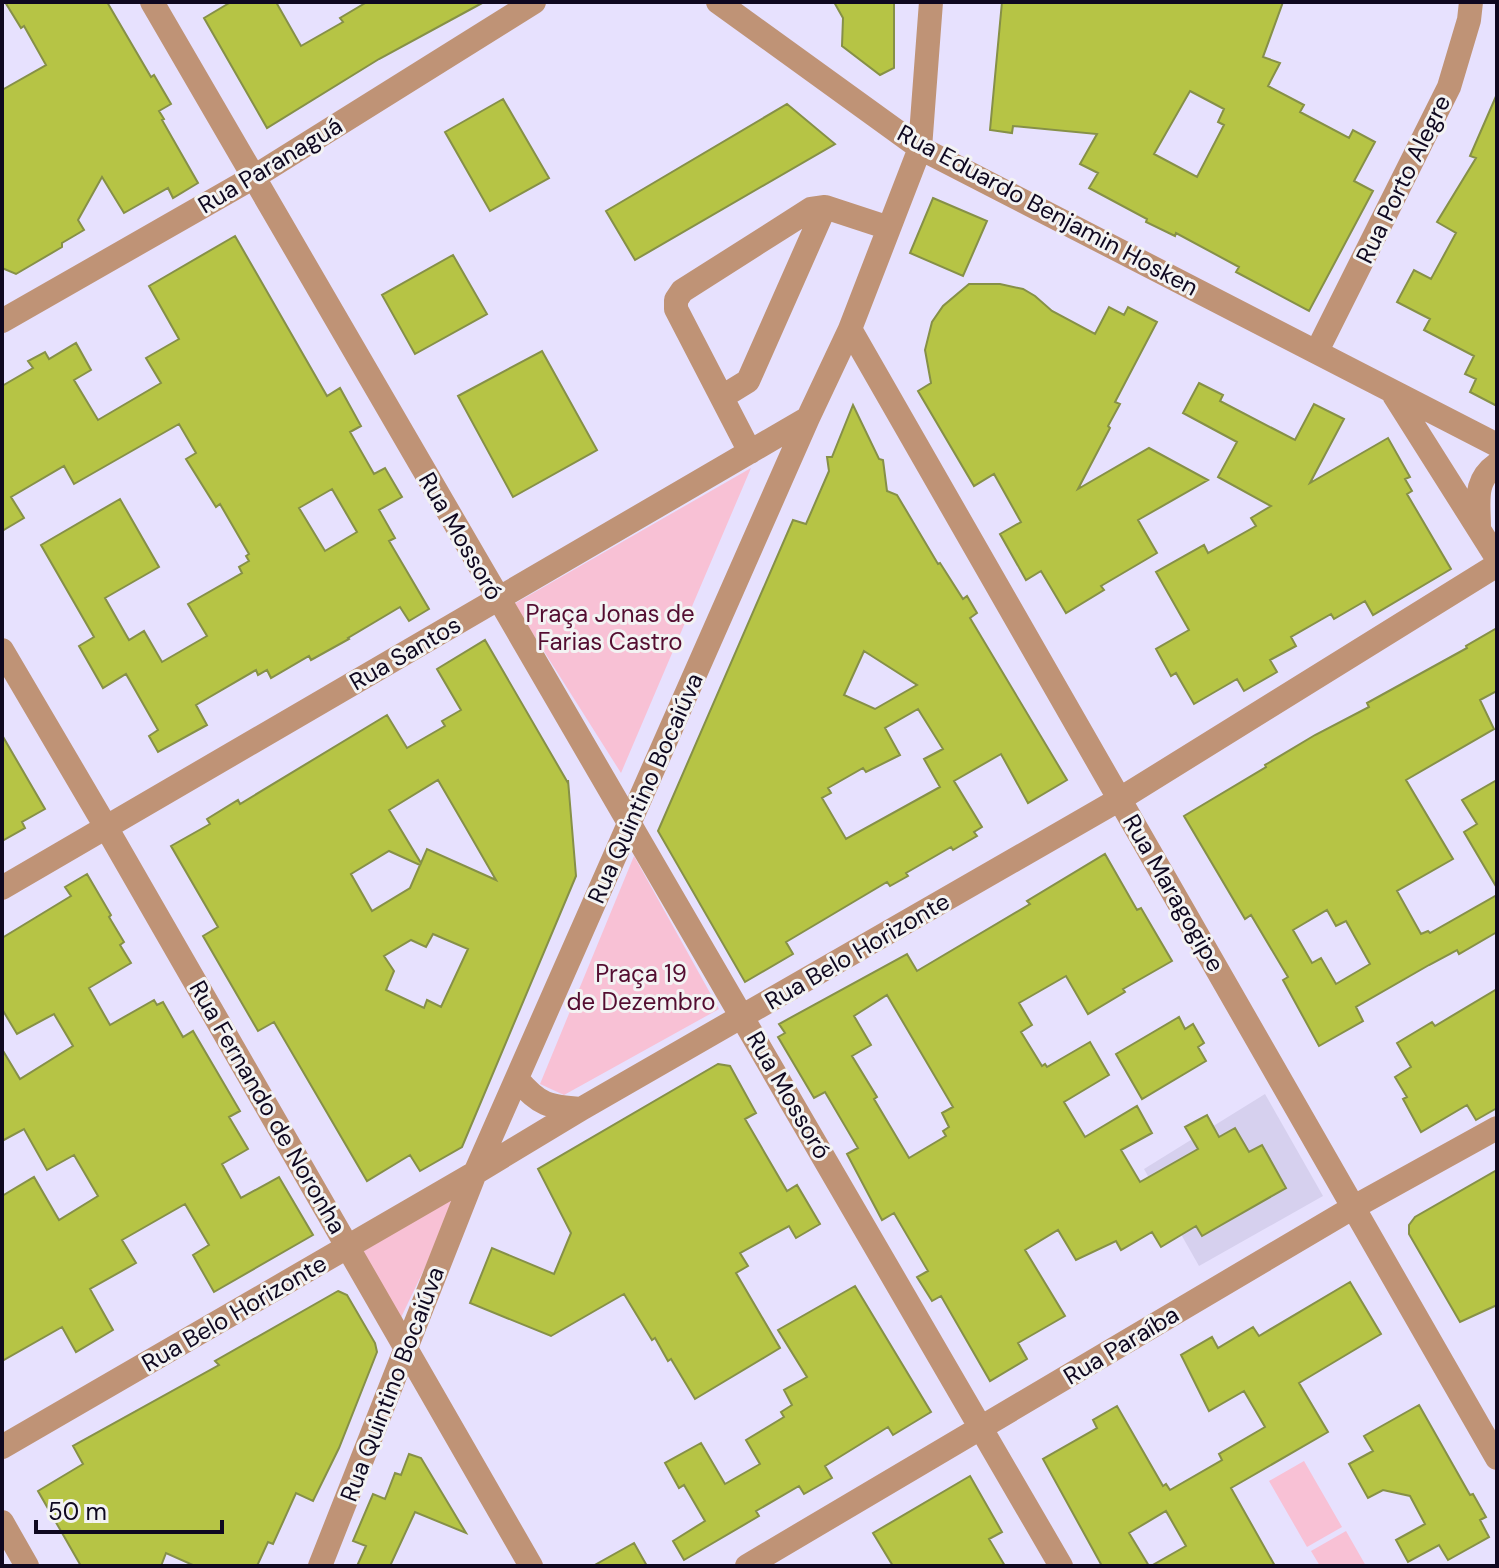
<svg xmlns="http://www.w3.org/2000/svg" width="1499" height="1568" font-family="'DM Sans',sans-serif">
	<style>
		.built { fill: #d6d0ee }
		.green { fill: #f8c1d5 }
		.building { fill: #b6c445; stroke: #869047; stroke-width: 2; fill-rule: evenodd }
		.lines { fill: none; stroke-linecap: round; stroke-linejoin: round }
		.minor { stroke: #bf9376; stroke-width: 24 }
		.labels { text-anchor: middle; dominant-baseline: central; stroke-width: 6; stroke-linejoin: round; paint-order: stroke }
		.street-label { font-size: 24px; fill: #0f0820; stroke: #f3f3f3 }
		.park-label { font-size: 24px; fill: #540d31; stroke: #f3f3f3 }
	</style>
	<rect width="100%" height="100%" fill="#e7e1fe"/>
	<path class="built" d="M1265,1094L1323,1196L1199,1266L1144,1169Z"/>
	<path class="green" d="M751,468L621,773L514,604Z
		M634,856L719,1009L564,1095L540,1084Z
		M460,1194L397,1326L362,1252Z
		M1304,1461L1342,1527L1307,1547L1269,1481Z
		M1346,1531L1366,1566H1320L1311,1551Z"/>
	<path class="building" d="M5,2H107L151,77L154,75L171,104L159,111L164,119L162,120L198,183L173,198L168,188L124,213L102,177L78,220L84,230L62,243V247L16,274L2,268V90L46,65L24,26L21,28Z
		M231,2H276L301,46L343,22L340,18L367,2H484L379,59L267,128L204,18Z
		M834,2H894V68L880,75L842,46L843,18Z
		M1002,2H1283L1263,57L1280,63L1268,86L1304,105L1300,112L1349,138L1353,130L1375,142L1354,181L1373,191L1309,311L1236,272L1239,267L1176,233L1175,236L1146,222L1147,219L1089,188L1098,173L1080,164L1097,134L1013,126L1012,133L990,130ZM1190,91L1224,109L1218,122L1224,125L1197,177L1154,154Z
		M1497,94V406L1470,392L1476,379L1465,374L1474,356L1424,330L1430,319L1397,302L1414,270L1431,279L1456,233L1437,222L1476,158L1470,156Z
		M503,99L549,178L490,211L445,132Z
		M787,104L835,144L635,260L606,211Z
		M933,198L987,221L963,276L910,253Z
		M235,236L327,396L340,388L361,426L350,432L374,474L385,468L402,497L379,510L395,538L389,541L429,609L409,621L400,607L348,638L349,639L311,660L309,656L271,678L267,670L258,675L256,670L196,705L207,725L158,752L149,736L158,730L126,674L103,688L79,646L94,637L41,545L120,499L159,567L105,598L129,640L144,631L162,662L207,636L188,604L242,573L239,567L249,561L246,556L249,554L220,504L216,507L186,459L196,453L179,424L74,484L64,466L11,497L24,518L2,531V386L33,368L28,361L45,352L49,359L76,343L91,370L74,380L98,420L161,383L146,358L179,339L149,286ZM332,489L357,532L325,551L299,508Z
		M453,255L487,314L415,354L382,295Z
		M969,284H1000L1023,289L1035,296L1052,311L1095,334L1109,307L1124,315L1128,307L1157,322L1115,402L1120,404L1108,426L1110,428L1078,489L1149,448L1208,480L1138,520L1157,553L1101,586L1104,590L1066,613L1041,571L1026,580L1000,534L1021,522L994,474L974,486L918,391L931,383L925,350L932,322L943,306Z
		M542,351L597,450L513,497L458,396Z
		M1199,383L1223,395L1220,401L1295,440L1314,404L1344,419L1310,483L1388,438L1410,477L1405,479L1412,491L1407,494L1451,569L1373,615L1365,601L1334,619L1331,614L1291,637L1296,646L1270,660L1277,672L1244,691L1237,679L1194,704L1176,673L1171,676L1156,649L1189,630L1156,572L1204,545L1208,553L1256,526L1251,518L1271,506L1218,477L1237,442L1183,413Z
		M853,405L879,459L883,460L887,491L897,495L938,564L940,563L963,599L967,596L977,613L970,618L1067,780L1028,803L1001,754L954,781L982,827L974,832L977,836L953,850L951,847L906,873L908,876L890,886L887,882L786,942L793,954L745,982L658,831L793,520L806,524L829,471L827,457H832ZM864,651L917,685L875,709L844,695ZM918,709L943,749L924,759L940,787L846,839L822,798L831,793L828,788L863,768L866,772L900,755L885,728Z
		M1497,628V691L1480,700L1494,729L1406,780L1453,859L1397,891L1421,934L1428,931L1430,933L1497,895V932L1459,954L1457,950L1429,965L1356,1007L1363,1021L1319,1046L1283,980L1288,977L1251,915L1245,919L1184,816L1266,767L1265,765L1315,735L1369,707L1367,703L1467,648L1466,646ZM1327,910L1336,926L1346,921L1370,964L1336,984L1321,958L1312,963L1293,930Z
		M485,640L568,783V780L576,876L462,1147L420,1171L410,1155L367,1181L274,1022L258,1031L203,936L218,927L171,846L210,824L207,819L238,800L240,804L387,715L407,748L445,726L442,721L461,710L437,669ZM438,780L466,828L496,880L427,849L421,863L389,810ZM389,851L420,865L410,888L372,911L351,874ZM433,934L468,949L441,1007L427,1000L424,1008L386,990L394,971L384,956L411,940L426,947Z
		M2,735L45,809L22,822L25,828L2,841Z
		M1497,780V888L1464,832L1477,824L1462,800Z
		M1105,854L1137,910L1141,908L1172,961L1123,989L1125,992L1088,1014L1066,976L1019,1003L1032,1025L1021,1032L1042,1066L1045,1064L1047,1067L1090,1042L1109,1075L1064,1102L1085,1137L1137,1106L1152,1133L1121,1150L1140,1182L1198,1149L1185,1127L1207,1115L1219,1137L1235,1128L1249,1152L1262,1145L1286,1188L1202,1236L1196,1226L1161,1247L1152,1232L1121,1250L1116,1241L1076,1260L1058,1230L1025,1250L1065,1316L1018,1343L1027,1359L990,1381L941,1296L932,1301L917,1277L928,1271L894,1213L882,1220L847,1154L858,1148L825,1092L814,1098L778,1037L785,1033L779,1024L907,954L917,971L1030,904L1027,901ZM887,995L953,1107L942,1113L949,1127L943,1131L946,1136L909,1158L874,1099L877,1097L852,1056L871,1045L854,1016Z
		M87,874L111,915L109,917L124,942L120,945L131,963L89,988L110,1025L154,1000L157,1005L163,1002L183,1037L193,1031L240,1111L229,1117L248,1149L222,1164L241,1198L279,1177L313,1235L214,1292L193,1255L209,1245L185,1204L122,1240L136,1263L90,1289L113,1330L76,1352L62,1327L2,1361V1196L34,1177L59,1220L98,1196L74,1155L47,1170L24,1129L2,1141V1049L20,1079L73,1046L54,1014L17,1034L2,1009V938L71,896L65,887Z
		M1497,989V1108L1476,1120L1467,1105L1421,1132L1403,1099L1407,1097L1395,1077L1411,1067L1397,1043L1432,1022L1435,1026Z
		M1179,1017L1185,1029L1193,1024L1204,1043L1198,1047L1206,1061L1142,1099L1116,1054Z
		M718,1064L730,1066L756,1113L745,1119L787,1191L797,1185L820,1224L796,1238L789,1226L740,1253L748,1266L736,1273L780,1348L695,1399L671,1359L668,1361L655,1338L652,1340L624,1294L551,1336L470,1303L492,1248L554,1274L571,1233L538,1169Z
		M1497,1170V1305L1460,1322L1409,1234V1225L1415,1217Z
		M1350,1282L1381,1334L1299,1383L1328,1432L1231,1488L1275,1566H1151L1186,1546L1166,1511L1129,1533L1149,1566H1102L1043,1459L1097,1428L1093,1420L1117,1406L1163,1486L1166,1484L1170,1490L1222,1460L1219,1454L1265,1427L1244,1391L1209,1411L1181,1355L1212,1337L1218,1348L1253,1327L1259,1336Z
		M855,1286L931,1412L893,1435L888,1427L825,1466L832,1478L804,1494L799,1486L756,1511L759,1516L684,1560L673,1541L705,1521L684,1485L679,1488L665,1463L701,1443L725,1484L760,1464L746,1440L784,1417L781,1412L792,1405L784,1390L807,1377L778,1330Z
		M338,1291L347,1295L375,1343L377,1352L339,1448L313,1501L296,1493L273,1544L268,1542L257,1566H195L166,1553L161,1566H81L38,1491L83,1464L73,1446L219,1365L215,1361Z
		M1419,1405L1470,1495L1473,1494L1486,1517L1480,1520L1489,1537L1448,1560L1439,1545L1408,1562L1396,1540L1425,1524L1410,1496L1383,1490L1368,1498L1349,1464L1373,1451L1364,1436Z
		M409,1454L421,1458L466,1533L415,1512L390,1566H357L366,1546L353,1541L373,1494L385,1499L395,1473L401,1475Z
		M970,1476L1002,1532L989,1539L1005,1566H893L873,1533Z
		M634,1543L647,1566H593Z"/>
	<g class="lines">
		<path class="minor" d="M152,2L1061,1566
			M718,2L920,148L1497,445
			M2,321L254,177L534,2
			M850,329L1497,1458
			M1317,351L1449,87L1469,20L1471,2
			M1394,395L1497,558
			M722,397L748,381L825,207
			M750,452L676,309V300L682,291L811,209L825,207L889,228
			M1479,528C1479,501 1473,481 1497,464
			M2,650L106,827L531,1566
			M2,888L808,418
			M518,1080C539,1105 549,1107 581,1109
			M2,1447L475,1173L581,1109L1120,799L1497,565
			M2,1522L27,1566
			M320,1566L475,1173L808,418L850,329L920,148L931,2
			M747,1566L1354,1207L1497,1128"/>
	</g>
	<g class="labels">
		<g class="street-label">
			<text transform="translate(270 165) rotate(-31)">Rua Paranaguá</text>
			<text transform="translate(1403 179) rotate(-64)">Rua Porto Alegre</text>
			<text transform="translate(1048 210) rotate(28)">Rua Eduardo Benjamin Hosken</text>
			<text transform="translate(461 536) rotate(60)">Rua Mossoró</text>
			<text transform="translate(405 653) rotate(-30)">Rua Santos</text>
			<text transform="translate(645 788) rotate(-66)">Rua Quintino Bocaiúva</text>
			<text transform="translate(1174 893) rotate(60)">Rua Maragogipe</text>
			<text transform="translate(857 951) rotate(-30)">Rua Belo Horizonte</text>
			<text transform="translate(789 1095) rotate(60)">Rua Mossoró</text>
			<text transform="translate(268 1107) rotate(60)">Rua Fernando de Noronha</text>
			<text transform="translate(234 1313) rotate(-30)">Rua Belo Horizonte</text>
			<text transform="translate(1121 1345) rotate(-31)">Rua Paraíba</text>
			<text transform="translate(392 1384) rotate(-69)">Rua Quintino Bocaiúva</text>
		</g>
		<g class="park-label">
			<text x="610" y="613">Praça Jonas de<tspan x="610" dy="28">Farias Castro</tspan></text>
			<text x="641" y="973">Praça 19<tspan x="641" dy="28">de Dezembro</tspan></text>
		</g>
	</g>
	<rect width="1499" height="1568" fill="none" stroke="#0f0820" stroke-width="8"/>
	<path d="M36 1520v12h186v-12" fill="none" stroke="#0f0820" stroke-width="4"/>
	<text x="48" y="1520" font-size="24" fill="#0f0820" stroke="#f3f3f3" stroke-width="6" paint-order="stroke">50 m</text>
</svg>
